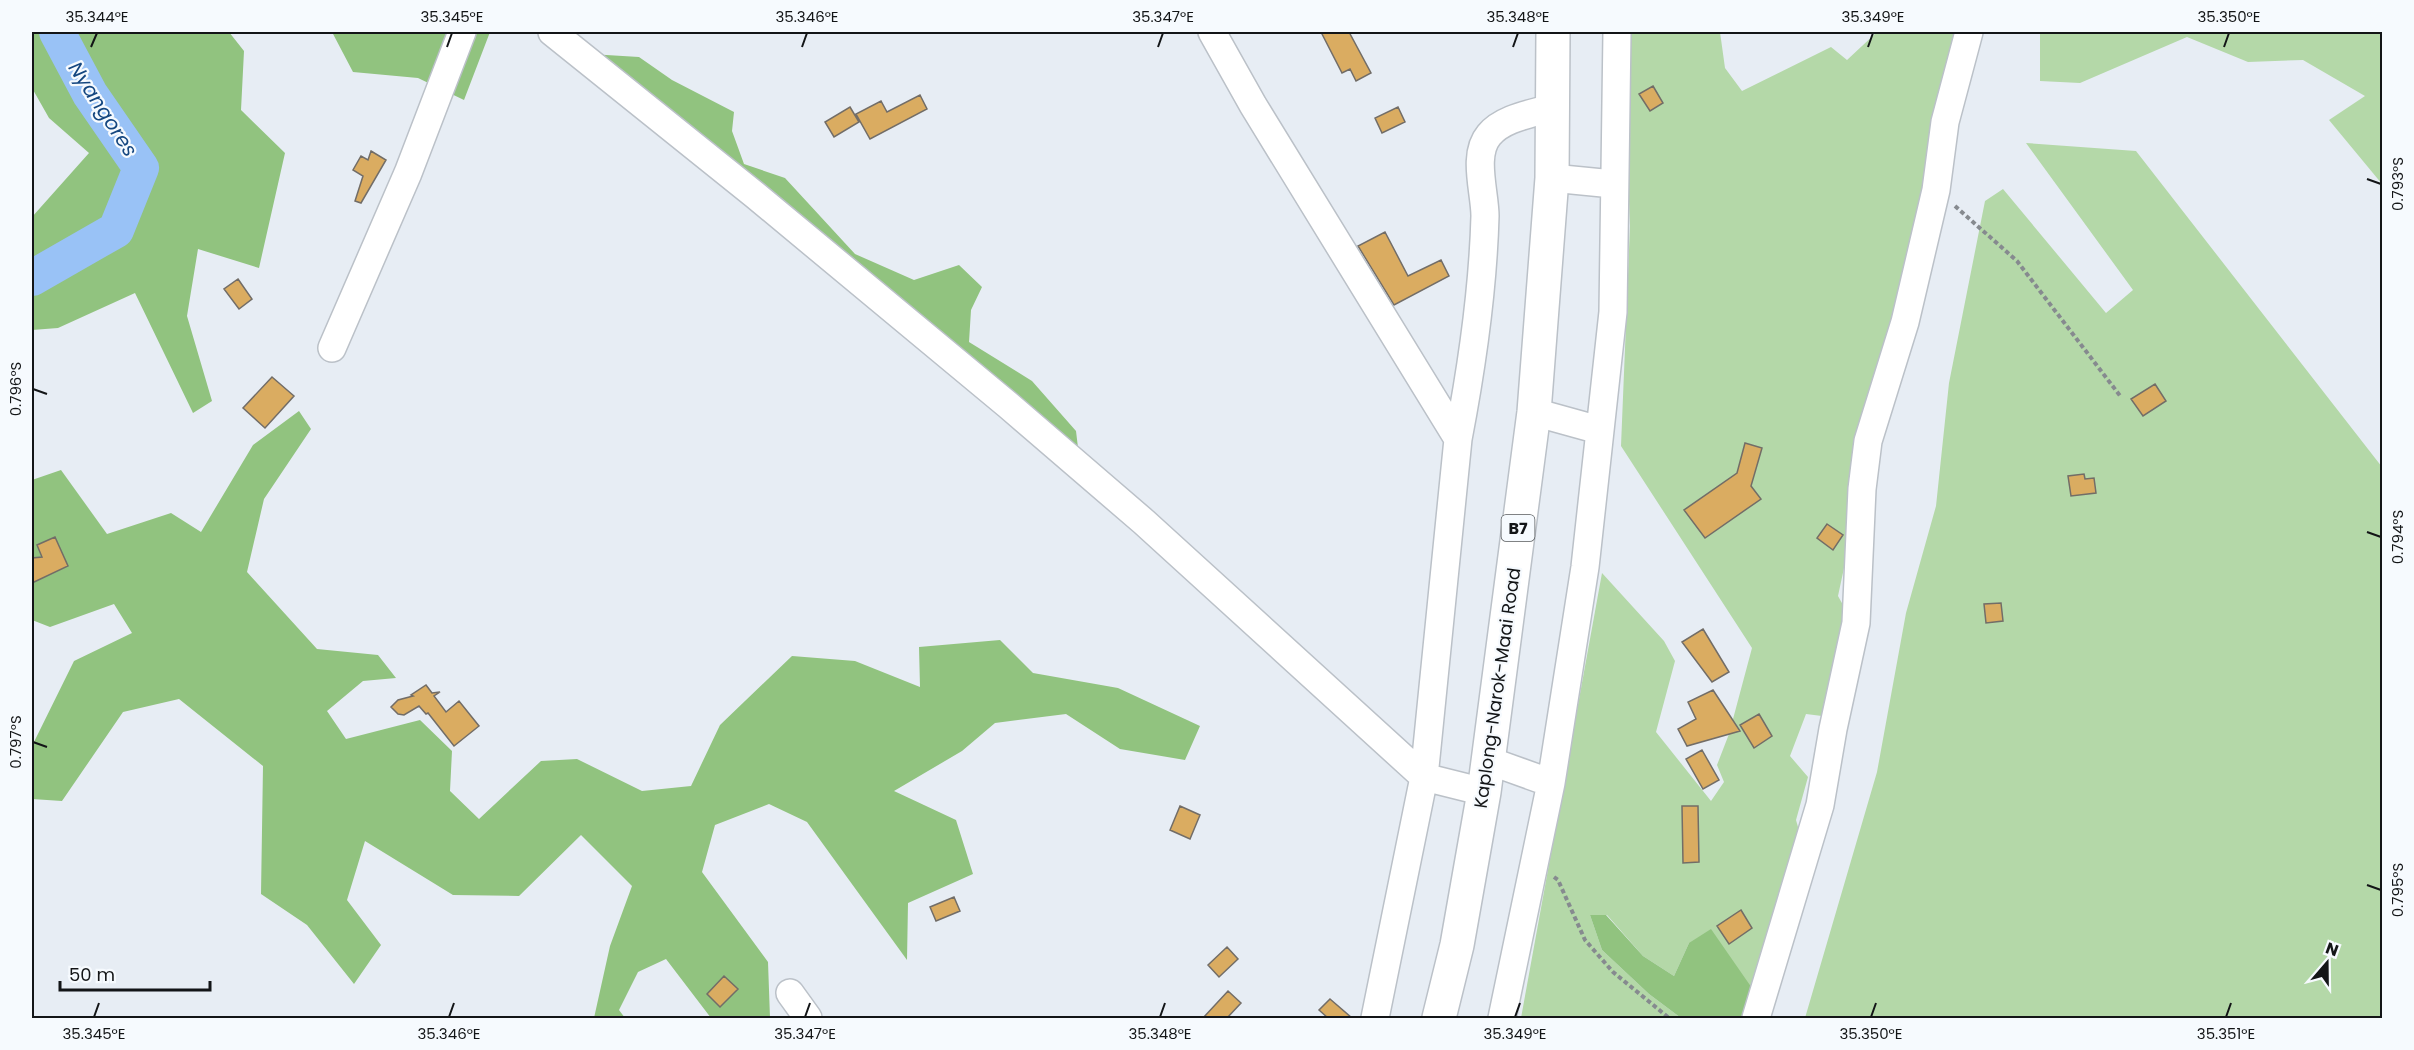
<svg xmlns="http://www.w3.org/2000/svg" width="2414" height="1050" font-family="Poppins,sans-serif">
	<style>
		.green { fill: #b4d8a8 }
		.forest { fill: #91c37f }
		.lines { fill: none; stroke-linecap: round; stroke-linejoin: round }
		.river { stroke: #99c2f6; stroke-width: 36 }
		.building { fill: #daac61; stroke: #726d67; stroke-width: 1.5 }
		.minor-casing { stroke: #bbc1c8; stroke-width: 30 }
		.highway-casing { stroke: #bbc1c8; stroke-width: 36 }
		.path { stroke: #868a8f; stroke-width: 4; stroke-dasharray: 4.5 3; stroke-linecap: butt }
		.minor { stroke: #fff; stroke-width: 27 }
		.highway { stroke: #fff; stroke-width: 33 }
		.ticks { fill: none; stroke: #131517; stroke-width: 2 }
		.labels { text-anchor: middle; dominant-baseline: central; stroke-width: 4.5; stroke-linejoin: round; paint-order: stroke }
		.shield { fill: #f6fafe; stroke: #575a5c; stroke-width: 1.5 }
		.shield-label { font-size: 16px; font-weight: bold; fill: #131517 }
		.street-label { font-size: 18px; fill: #131517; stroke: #f6fafe }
		.water-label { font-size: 20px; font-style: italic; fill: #154780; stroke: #f6fafe }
		.neatline { fill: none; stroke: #131517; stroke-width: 2 }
		.ticks-label { font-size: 15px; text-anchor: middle; fill: #131517 }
	</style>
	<rect width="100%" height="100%" fill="#e7edf4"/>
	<path class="green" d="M1622,32H1646V34L1652,32H1720L1725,68L1742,91L1831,47L1847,60L1877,32H1959L1838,596L1848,614L1822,716L1806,714L1790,756L1808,777L1796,820L1800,834L1754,991L1689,943L1674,976L1643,956L1607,915H1590L1602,950L1649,994L1681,1018H1521L1602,573L1664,641L1675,661L1656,732L1711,801L1724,782L1717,765L1729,734L1752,648L1621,446L1630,226Z
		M2040,32H2382V184L2329,120L2365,96L2303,60L2248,62L2187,37L2080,83L2040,81Z
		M2026,143L2136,151L2382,467V1018H1805L1877,772L1906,613L1936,506L1949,383L1985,201L2003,189L2106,313L2133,290Z"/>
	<path class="forest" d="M32,32H229L244,51L241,110L285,153L259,268L198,249L187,316L212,401L193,413L135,293L58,328L32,330V217L89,153L49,118L32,88Z
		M332,32H490L464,100L418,78L353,72Z
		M590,54L639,57L672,80L734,112L732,131L744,164L785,178L855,254L914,280L959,265L982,287L971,310L969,342L1032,381L1076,431L1079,456Z
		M299,411L311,429L264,499L247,572L317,649L378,655L396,678L363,681L327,711L346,739L420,720L452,751L450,791L479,819L541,761L577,759L642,791L691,786L720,725L792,656L855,661L920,687L919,647L1000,640L1033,673L1118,688L1200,726L1185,760L1120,749L1066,714L995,723L962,751L894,791L956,820L973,874L908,903L907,960L807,822L769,804L715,825L702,872L768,962L770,1018H711L666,959L638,972L619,1010L625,1018H594L610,946L632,886L581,835L519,896L453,895L365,841L347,900L381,945L354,984L307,925L261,894L263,766L179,699L123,712L62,801L32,799V746L74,661L132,633L114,604L50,627L32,620V480L61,470L107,534L171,513L201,532L253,445Z
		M1590,915H1606L1643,956L1674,976L1689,943L1711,929L1754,991L1746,1018H1681L1649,994L1602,950Z"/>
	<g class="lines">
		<path class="river" d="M32,278L116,230L141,168L90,94L57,32"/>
	</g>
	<path class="building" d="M1321,32H1349L1371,73L1356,81L1350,69L1342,73Z
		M1653,86L1663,103L1650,111L1639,94Z
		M920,95L927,109L870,139L856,114L881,101L887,112Z
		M850,107L859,122L834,137L825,122Z
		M1398,107L1405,122L1382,133L1375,118Z
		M371,151L386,160L361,203L355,201L363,176L353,170L361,156L368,160Z
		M1385,232L1408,276L1441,260L1449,276L1394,305L1358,246Z
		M238,279L252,299L239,309L224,289Z
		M272,377L294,396L265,428L243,408Z
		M2155,384L2166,401L2143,416L2131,399Z
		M1745,443L1762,448L1751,486L1761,499L1705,538L1684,510L1737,473Z
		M2084,474L2085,479L2094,478L2096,493L2071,496L2068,476Z
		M1827,524L1843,535L1833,550L1817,538Z
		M55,537L68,566L32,583V558L42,557L37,545Z
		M2001,603L2003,621L1986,623L1984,604Z
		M1703,629L1729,672L1712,682L1682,642Z
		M426,685L432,693L440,692L434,696L446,712L459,701L479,726L454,746L428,713L426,714L419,706L404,715L398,714L391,707L398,700L413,696L411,695Z
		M1713,690L1740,731L1687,746L1678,729L1696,719L1688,702Z
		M1759,714L1772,736L1754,748L1740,725Z
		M1702,750L1719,780L1703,789L1686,759Z
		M1180,806L1200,815L1190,839L1170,830Z
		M1682,806H1698L1699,862L1683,863Z
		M954,897L960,911L936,921L930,907Z
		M1741,910L1752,928L1729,944L1717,926Z
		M1227,947L1238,959L1219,977L1208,965Z
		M724,976L738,989L720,1007L707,994Z
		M1228,991L1241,1003L1227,1018H1203Z
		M1330,999L1352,1018H1328L1319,1010Z"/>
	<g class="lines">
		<defs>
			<path id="minor" d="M552,32L755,195L1008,405L1144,522L1424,777L1484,792
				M1212,32L1253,105L1458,439
				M1552,178L1613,184
				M332,348L408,173L462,32
				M1534,412L1599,430
				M1487,760L1551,783
				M790,993L808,1018
				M1375,1018L1424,777L1458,439C1472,366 1483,290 1485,216C1485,192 1472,155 1489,135C1503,118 1531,114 1551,108
				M1502,1018L1551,783L1585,567L1613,312L1617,32
				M1756,1018L1820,805L1833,729L1856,623L1862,489L1868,441L1905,322L1936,190L1945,122L1969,32"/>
			<path id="highway" d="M1439,1018L1457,945L1484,792L1534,412L1552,178L1553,32"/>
		</defs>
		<use href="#minor" class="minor-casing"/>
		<use href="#highway" class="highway-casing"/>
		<path class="path" d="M1955,206L2017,261L2121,397
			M1554,877L1558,880L1585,940L1613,972L1669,1018"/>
		<use href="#minor" class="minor"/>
		<use href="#highway" class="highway"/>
	</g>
	<path class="ticks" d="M91,47L97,33M447,47L452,33M802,47L807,33M1158,47L1163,33M1513,47L1518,33M1868,47L1873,33M2224,47L2229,33M2367,179L2381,184M33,389L47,394M2367,532L2381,537M33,742L47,747M2367,885L2381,890M94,1017L99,1003M449,1017L454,1003M805,1017L810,1003M1160,1017L1165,1003M1515,1017L1520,1003M1871,1017L1876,1003M2226,1017L2231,1003"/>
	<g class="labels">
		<rect class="shield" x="1501.5" y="515" width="33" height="26" rx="4.5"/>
		<g class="shield-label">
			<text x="1518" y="528">B7</text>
		</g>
		<g class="street-label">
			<text transform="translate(1497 688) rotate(-82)">Kaplong-Narok-Maai Road</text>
		</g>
		<g class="water-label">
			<text transform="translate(103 109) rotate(57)">Nyangores</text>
		</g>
	</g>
	<rect width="2414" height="1050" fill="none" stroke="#f6fafe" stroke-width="66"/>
	<g transform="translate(2327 963) rotate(20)" stroke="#f6fafe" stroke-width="4.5" paint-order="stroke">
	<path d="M0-4.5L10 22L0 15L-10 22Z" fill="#131517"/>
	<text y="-9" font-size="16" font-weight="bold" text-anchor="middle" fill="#131517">N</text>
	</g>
	<path d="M60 981v9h150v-9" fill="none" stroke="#131517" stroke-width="3"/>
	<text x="69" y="981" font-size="18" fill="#131517" stroke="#f6fafe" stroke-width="4.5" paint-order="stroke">50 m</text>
	<rect x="33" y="33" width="2348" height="984" class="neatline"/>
	<g class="ticks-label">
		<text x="97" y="22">35.344°E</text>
		<text x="452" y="22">35.345°E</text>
		<text x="807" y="22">35.346°E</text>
		<text x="1163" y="22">35.347°E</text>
		<text x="1518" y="22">35.348°E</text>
		<text x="1873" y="22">35.349°E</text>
		<text x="2229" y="22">35.350°E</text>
		<text transform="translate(2398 184) rotate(-90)" y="5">0.793°S</text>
		<text transform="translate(16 389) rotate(-90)" y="5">0.796°S</text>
		<text transform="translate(2398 537) rotate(-90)" y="5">0.794°S</text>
		<text transform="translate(16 742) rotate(-90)" y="5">0.797°S</text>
		<text transform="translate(2398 890) rotate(-90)" y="5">0.795°S</text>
		<text x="94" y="1039">35.345°E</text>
		<text x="449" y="1039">35.346°E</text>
		<text x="805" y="1039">35.347°E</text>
		<text x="1160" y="1039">35.348°E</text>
		<text x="1515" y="1039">35.349°E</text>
		<text x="1871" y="1039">35.350°E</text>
		<text x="2226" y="1039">35.351°E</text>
	</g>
</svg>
